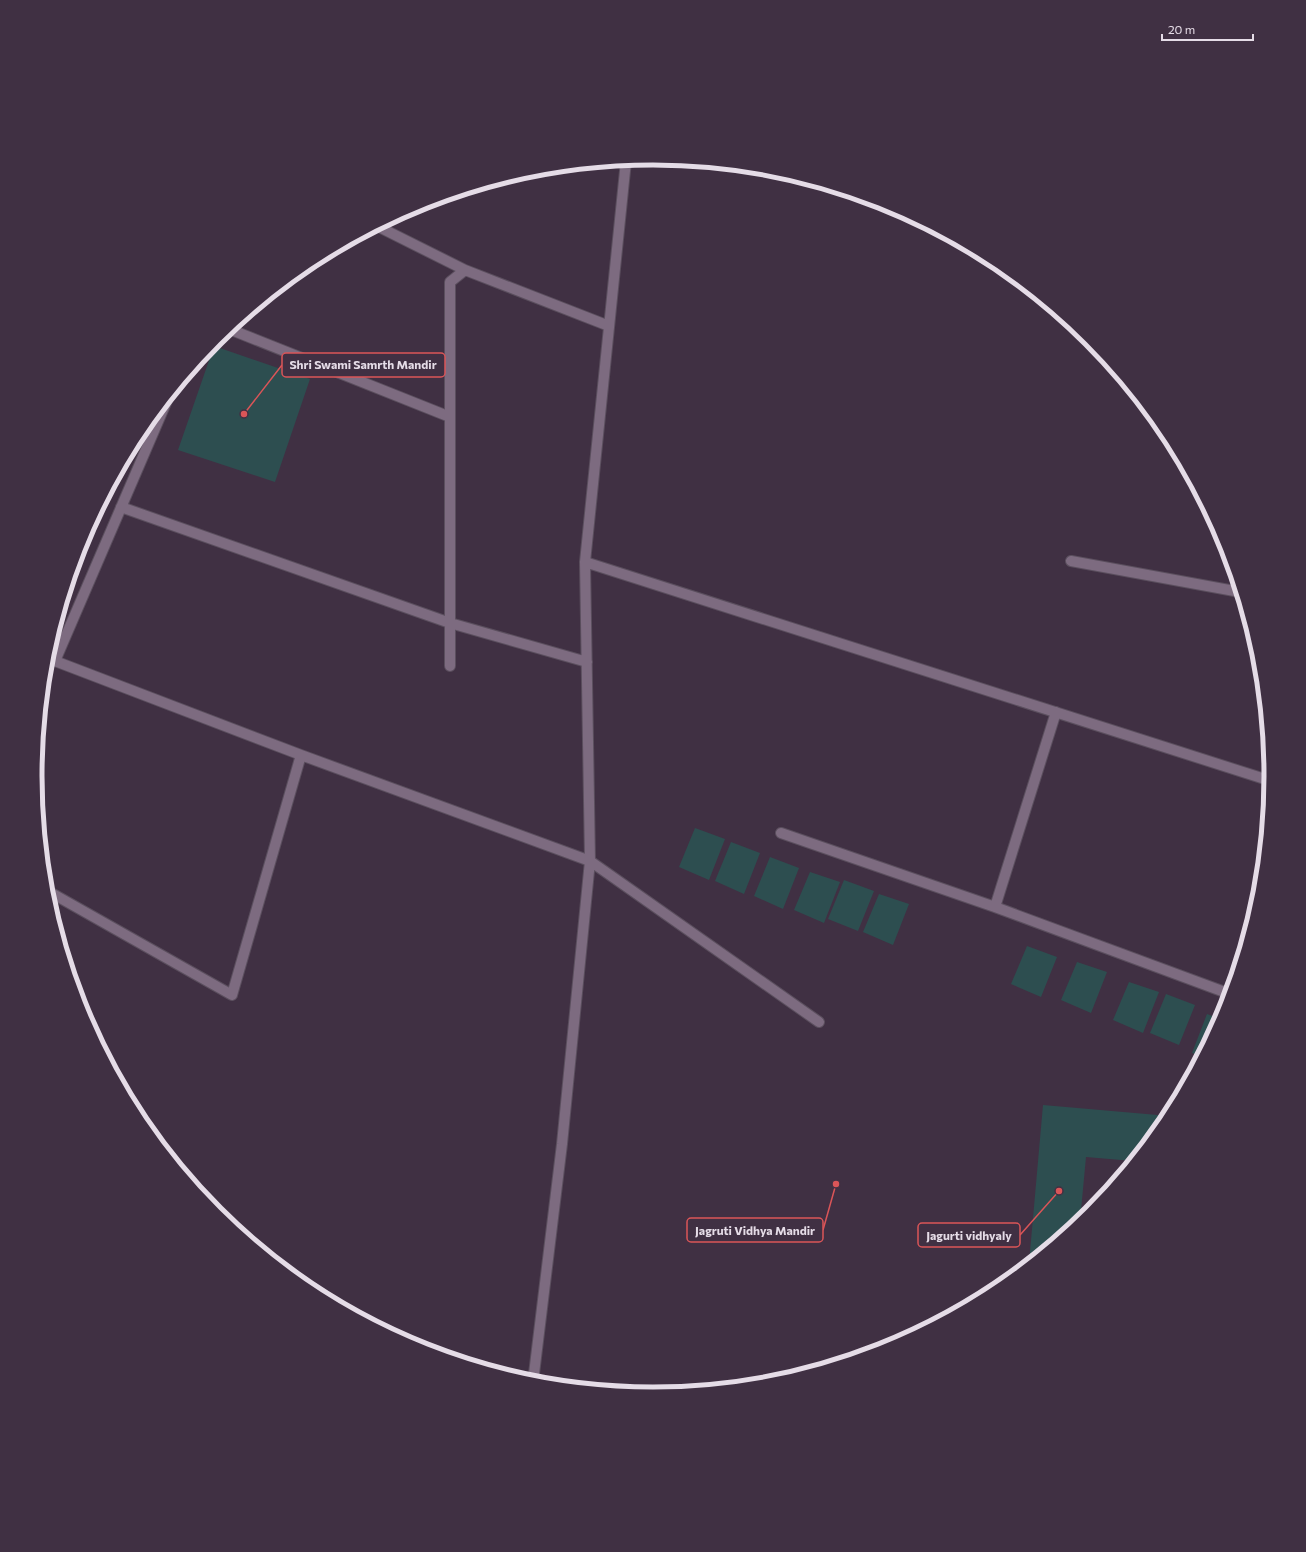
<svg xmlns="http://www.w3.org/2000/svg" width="1306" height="1552" font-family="Commissioner,sans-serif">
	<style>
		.building { fill: #2d4e50 }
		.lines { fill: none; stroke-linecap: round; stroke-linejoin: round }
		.street-casing { stroke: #5b4f5e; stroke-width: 12 }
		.street { stroke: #7d6b80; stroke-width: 10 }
		.rim { fill: none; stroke: #e5dce7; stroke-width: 5 }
		.leader { fill: none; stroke: #da5558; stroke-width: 1.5 }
		.callout-dot { fill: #da5558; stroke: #403043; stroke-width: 1.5 }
		.callout { fill: #403043; stroke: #da5558; stroke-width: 1.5 }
		.callout-label { font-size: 12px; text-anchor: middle; font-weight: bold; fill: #e5dce7 }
	</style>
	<rect width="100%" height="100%" fill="#403043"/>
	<path class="building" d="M214,346L310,379L275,482L178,450Z
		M695,828L725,839L709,880L679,867Z
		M731,842L760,853L744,894L715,881Z
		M770,857L799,868L783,909L754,896Z
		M810,872L840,882L824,923L794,910Z
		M844,880L874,891L858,931L828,919Z
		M879,894L909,904L893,945L863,932Z
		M1027,946L1057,957L1041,997L1011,984Z
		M1077,962L1107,972L1091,1013L1061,1000Z
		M1129,982L1159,992L1143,1033L1113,1020Z
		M1166,994L1195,1005L1179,1045L1150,1033Z
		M1207,1014L1220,1019L1201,1056L1192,1053Z
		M1043,1105L1169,1116L1133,1161L1086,1157L1080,1221L1029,1263Z"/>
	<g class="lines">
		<defs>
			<path id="street" d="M377,226L465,270
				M229,329L450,417
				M121,507L450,623L587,662
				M1071,561L1240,592
				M585,562L626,161
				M47,658L301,755L590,861L819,1022
				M55,661L169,396
				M450,666V282L465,270L609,326
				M1056,712L995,907L1230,994
				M781,833L995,907
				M46,890L232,995L301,755
				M533,1382L562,1144L590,861L585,562L1271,781"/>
		</defs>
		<use href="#street" class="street-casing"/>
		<use href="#street" class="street"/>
	</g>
	<path d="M0 0H1306V1552H0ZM42 776a611 611 0 1 1 1222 0a611 611 0 1 1-1222 0Z" fill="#403043" fill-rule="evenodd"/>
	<path class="rim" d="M42 776a611 611 0 1 1 1222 0a611 611 0 1 1-1222 0Z"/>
	<path class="leader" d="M244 414L282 365M836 1184L823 1230M1059 1191L1020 1235"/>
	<g class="callout-dot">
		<circle cx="244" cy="414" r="4"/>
		<circle cx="836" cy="1184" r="4"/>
		<circle cx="1059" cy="1191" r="4"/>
	</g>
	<g class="callout">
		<rect x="282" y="353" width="163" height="24" rx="4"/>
		<rect x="687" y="1218" width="136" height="24" rx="4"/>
		<rect x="918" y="1223" width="102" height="24" rx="4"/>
	</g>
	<g class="callout-label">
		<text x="363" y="369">Shri Swami Samrth Mandir</text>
		<text x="755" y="1235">Jagruti Vidhya Mandir</text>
		<text x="969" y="1240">Jagurti vidhyaly</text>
	</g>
	<path d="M1162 34v6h91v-6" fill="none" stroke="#e5dce7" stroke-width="2"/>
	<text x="1168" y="34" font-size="12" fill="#e5dce7" stroke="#403043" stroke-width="3" paint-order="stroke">20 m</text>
</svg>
